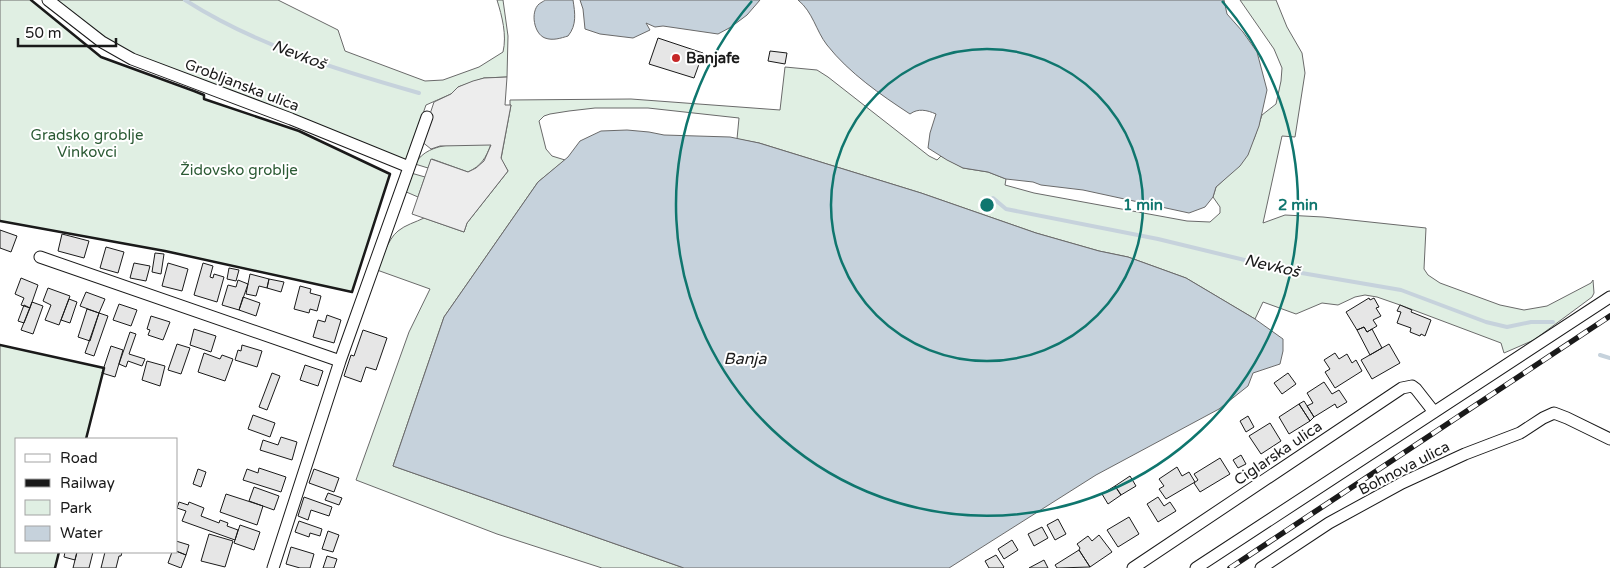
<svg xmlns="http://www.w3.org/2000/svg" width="1610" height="568" font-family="'Varela Round',sans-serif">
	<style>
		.green { fill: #e0efe3; stroke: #6a6a6a }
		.parking { fill: #ededed; stroke: #6a6a6a }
		.water { fill: #c6d2dc; stroke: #6a6a6a }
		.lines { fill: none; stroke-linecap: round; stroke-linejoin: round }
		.stream { stroke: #c6d2dc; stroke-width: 4 }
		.building { fill: #e6e6e6; stroke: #1a1a1a }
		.street-casing { stroke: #1a1a1a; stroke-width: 13 }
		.street { stroke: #fff; stroke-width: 11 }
		.rail-casing { stroke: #1a1a1a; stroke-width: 5.5 }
		.rail { stroke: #fff; stroke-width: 4; stroke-dasharray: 11; stroke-linecap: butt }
		.wall { stroke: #1a1a1a; stroke-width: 2.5 }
		.ring { fill: none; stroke: #0f766e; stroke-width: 2.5 }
		.poi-dot { fill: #c62828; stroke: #fff; stroke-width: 2 }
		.labels { text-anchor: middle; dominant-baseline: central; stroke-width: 4; stroke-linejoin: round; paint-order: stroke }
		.poi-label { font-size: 15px; font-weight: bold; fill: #1a1a1a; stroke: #fff; text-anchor: start }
		.street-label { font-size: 15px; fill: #1a1a1a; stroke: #fff }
		.park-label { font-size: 15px; fill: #2b5a34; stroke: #fff }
		.water-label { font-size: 16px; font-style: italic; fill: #1a1a1a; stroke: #fff }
		.centre { fill: #0f766e; stroke: #fff; stroke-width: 2.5 }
		.ring-label { font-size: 15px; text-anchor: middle; font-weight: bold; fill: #0f766e; stroke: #fff; stroke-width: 4; stroke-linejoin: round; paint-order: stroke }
	</style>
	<rect width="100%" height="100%" fill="#fff"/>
	<path class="green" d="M0,0H31L101,57L194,91L204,95V99L299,131L390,174L352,292L165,251L0,221Z
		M55,0H278L338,30L345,51L425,81L443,80L479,67L503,52C507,35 502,16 497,0H503L508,36L507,77L484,78L458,87L451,94L426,105L407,159L405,160L135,56L109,41Z
		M1240,0H1276L1287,27L1302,53L1305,73L1295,137L1282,136L1263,223L1285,215L1323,217L1426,228L1424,269L1428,275L1440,283L1500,305L1524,310L1547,306L1591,283L1593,280L1594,293L1592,297L1534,340L1504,353L1501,343L1400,305L1377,297L1365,295L1355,297L1338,305L1322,303L1296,314L1263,302L1255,319L1186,278L1128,257L1099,251L1036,233L921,193L759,143L737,139L739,118L648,108H595L569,111L550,114L544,116L539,121L546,149L552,156L565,160L538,182L444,317L393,466L684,568H602L497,534L356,480L409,332L430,289L377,270C383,258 387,240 398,231C405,225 416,222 424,218L464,232L467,223L508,171L501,159L511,105H510V100L631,99L780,110L785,67L817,70L828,77L929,156L937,160L941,156L963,168L988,172L1006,179L1005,185L1034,193L1187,221L1210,222L1220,213V207L1213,197L1216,187L1229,175L1254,139L1262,115L1276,104L1281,81L1282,68L1274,49Z
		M491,144C486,158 481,166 468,172L432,159L428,168L415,164C429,139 467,145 491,144Z
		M411,173L425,177L418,197L404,191Z
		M0,345L104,368L86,439H16V552H59L55,568H0Z"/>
	<path class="parking" d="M507,77L505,105H511L501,158L508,171L467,223L464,232L412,214L431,159L468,172L476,168L484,161L491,145L440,146L431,149L421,141L434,102L451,94L458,87L473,81L484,78Z"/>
	<path class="water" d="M546,0H573C575,13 577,25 568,36C561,38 553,41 545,38C534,34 530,12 539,4C539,4 545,0 546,0Z
		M580,0H760L747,15L731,27L718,34L663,26L655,27L646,23L650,30L633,38L600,34L585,29L583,9Z
		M798,0H1224L1227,14L1243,32L1257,52L1267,90L1259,126L1248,155L1240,166L1216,187L1213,197L1205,207L1189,213L1083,190L1041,185L1033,182L1006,179L988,172L963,168L947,160L928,148L930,133L936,114C927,110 918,108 910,114C881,95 849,73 827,45C816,31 813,12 798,0Z
		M627,130L649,132L664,135L730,137L759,143L921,193L1036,233L1099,251L1128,257L1186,278L1255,319L1283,339V351L1280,364L1253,373L1248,386L1219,409L1096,475L949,568H684L393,466L444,317L538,182L568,157L580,141L601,131Z"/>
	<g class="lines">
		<path class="stream" d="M185,0C257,46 338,70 419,93
			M993,198L1006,209L1158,239L1290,271L1401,290L1486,322L1507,327L1531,322H1553
			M1600,355L1610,358"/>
	</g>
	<path class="building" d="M658,38L703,53L694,78L649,64Z
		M770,51L787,53L785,64L768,61Z
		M0,230L17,236L11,252L0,248Z
		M62,234L89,241L84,258L58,251Z
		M106,247L124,252L118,273L100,268Z
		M155,253L164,254L161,274L152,272Z
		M134,263L150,266L146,281L130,278Z
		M168,263L188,269L182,291L162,286Z
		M203,263L213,266L210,277L213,278L214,274L224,277L217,302L194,295Z
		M229,268L239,270L236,281L227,279Z
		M250,274L269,279L267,288L259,286L256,296L246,294Z
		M21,278L38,285L30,308L21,305L24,298L15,294Z
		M269,279L284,282L281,292L267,288Z
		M238,280L248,284L239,310L222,305L228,285L236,287Z
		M300,286L311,289L310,293L321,296L317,311L310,309L309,313L294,309Z
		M48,288L70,296L59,325L45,320L51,305L43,301Z
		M86,292L105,299L99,313L80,306Z
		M243,297L260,303L256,316L239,310Z
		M1369,298L1370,300L1374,298L1379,307L1376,308L1381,316L1373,320L1377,326L1367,332L1364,327L1357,330L1346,312Z
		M69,299L77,302L70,323L61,320Z
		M32,302L43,306L33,334L21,330Z
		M119,304L137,310L131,326L113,320Z
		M24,305L30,308L24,323L18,321Z
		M1400,305L1412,310L1411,312L1431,320L1425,336L1421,334L1420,336L1410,332L1411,328L1397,323L1401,312L1397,311Z
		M87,309L99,313L90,341L78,337Z
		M99,313L108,316L94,356L85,353Z
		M327,315L341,320L334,343L313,337L318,320L325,322Z
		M151,316L170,322L163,340L148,335L150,330L147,329Z
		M1364,327L1367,332L1372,329L1382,348L1370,355L1357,330Z
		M194,329L216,336L211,352L190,345Z
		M363,330L387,338L376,370L366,367L361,382L344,376L351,355L354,356Z
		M130,332L136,334L129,354L145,359L142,366L128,361L126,367L119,364Z
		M177,344L190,348L181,374L168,370Z
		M1389,344L1400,363L1372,379L1361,360Z
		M242,345L262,351L257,367L235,360L238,350L241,351Z
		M111,346L123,350L115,377L102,373Z
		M204,353L220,359L222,355L233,359L225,381L198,372Z
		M1335,353L1339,359L1347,354L1352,363L1356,360L1362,371L1335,388L1325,372L1330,369L1324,360Z
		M147,361L165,366L160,386L142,380Z
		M305,365L323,371L318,386L300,380Z
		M272,373L280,376L267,410L259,407Z
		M1288,373L1296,384L1282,394L1274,383Z
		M1324,382L1332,394L1339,390L1347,402L1337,408L1335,404L1314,417L1307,406L1313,403L1307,393Z
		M1304,401L1314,417L1310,421L1299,404Z
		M1299,404L1310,421L1289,434L1279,417Z
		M253,415L275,423L270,437L248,429Z
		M1248,416L1254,427L1246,432L1240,421Z
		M1270,423L1281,441L1261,454L1249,436Z
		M281,437L297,442L292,460L260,450L263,440L278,445Z
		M1241,455L1246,464L1238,468L1233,460Z
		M1220,458L1230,474L1200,492L1194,483L1198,480L1194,474Z
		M1177,467L1182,476L1189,472L1195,482L1166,499L1159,489L1164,486L1159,479Z
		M259,468L286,477L281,492L243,480L247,469L258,473Z
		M198,469L206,472L201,487L193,484Z
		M314,469L339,478L334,492L309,483Z
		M1130,476L1136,486L1121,495L1115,486Z
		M1115,486L1121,495L1108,504L1102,494Z
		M254,487L279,496L274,510L249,501Z
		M328,493L342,498L339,505L325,500Z
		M226,494L263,506L257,525L220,512Z
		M304,497L332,507L329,516L311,510L308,520L298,516Z
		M1158,497L1164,506L1170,502L1176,511L1158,522L1147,504Z
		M179,502L188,505L189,502L204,508L201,516L219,523L220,520L228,523L227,526L238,530L235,540L182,521L186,511L177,508Z
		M1129,517L1139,534L1118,547L1107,530Z
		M1058,519L1066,534L1055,540L1047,525Z
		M299,521L322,529L320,536L310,533L309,537L295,532Z
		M240,525L260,532L254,550L234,543Z
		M1042,527L1048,538L1034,546L1028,534Z
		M328,531L339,535L333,552L322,549Z
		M209,534L233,541L225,567L201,561Z
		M1099,535L1112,552L1090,567L1079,550L1080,548L1077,544L1088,536L1092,541Z
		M1012,540L1018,550L1004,559L998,549Z
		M176,541L189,545L186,555L176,551Z
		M291,547L314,554L310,568H300L286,564Z
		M1079,550L1090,567L1057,568L1055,565Z
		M176,551L186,555L181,568L168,563L172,552Z
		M65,552H77L75,560L64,557Z
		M77,552H93L89,568H73Z
		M105,552H122L121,556H119L116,568H101Z
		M996,555L1004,567L1003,568H989L985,561Z
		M327,556L337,559L334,568H323Z
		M1044,560L1048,568H1029Z"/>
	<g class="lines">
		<defs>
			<path id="street" d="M48,0L102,42L132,59L291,119L409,167
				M40,257L340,361
				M273,568L340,361L427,117
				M1133,568L1402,388L1412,386L1416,389L1434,412
				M1196,568L1610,297
				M1261,568L1329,523L1402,483L1465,454L1520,433L1543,418L1554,413L1567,418L1610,439"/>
		</defs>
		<use href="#street" class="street-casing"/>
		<use href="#street" class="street"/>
		<defs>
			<path id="rail" d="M1230,568L1610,316"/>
		</defs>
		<use href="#rail" class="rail-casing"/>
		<use href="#rail" class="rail"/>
		<path class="wall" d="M0,221L165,251L352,292L390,174L299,131L204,99V95L194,91L101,57L31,0
			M0,345L104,368L86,439
			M55,568L59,552"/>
	</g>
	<g class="ring">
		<circle cx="987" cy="205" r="156"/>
		<path d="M1222 1A311 311 0 1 1 752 1"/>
	</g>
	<circle class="poi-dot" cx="676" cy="58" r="5"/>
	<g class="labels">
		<g class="poi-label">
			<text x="686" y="58">Banjafe</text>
		</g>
		<g class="street-label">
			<text transform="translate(242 85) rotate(21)">Grobljanska ulica</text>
			<text transform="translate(1278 453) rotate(-34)">Ciglarska ulica</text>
			<text transform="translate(1404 468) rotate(-27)">Bohnova ulica</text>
		</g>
		<g class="park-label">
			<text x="87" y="135">Gradsko groblje<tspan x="87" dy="17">Vinkovci</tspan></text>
			<text x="239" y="170">Židovsko groblje</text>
		</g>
		<g class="water-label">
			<text transform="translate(299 55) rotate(21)">Nevkoš</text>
			<text transform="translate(1272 266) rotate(13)">Nevkoš</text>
			<text x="745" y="359">Banja</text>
		</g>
	</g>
	<circle cx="987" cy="205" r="8" class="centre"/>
	<g class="ring-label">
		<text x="1143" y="210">1 min</text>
		<text x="1298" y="210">2 min</text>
	</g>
	<rect x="15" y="438" width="162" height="115" fill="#ffffff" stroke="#a3a3a3"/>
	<rect x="25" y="454" width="25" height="8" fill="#ffffff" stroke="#a3a3a3"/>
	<text x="60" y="463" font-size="15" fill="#1a1a1a">Road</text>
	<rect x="25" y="479" width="25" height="8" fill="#1a1a1a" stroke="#a3a3a3"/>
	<text x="60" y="488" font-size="15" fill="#1a1a1a">Railway</text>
	<rect x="25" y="500" width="25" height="15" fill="#e0efe3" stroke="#a3a3a3"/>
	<text x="60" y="513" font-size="15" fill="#1a1a1a">Park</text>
	<rect x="25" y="526" width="25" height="15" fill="#c6d2dc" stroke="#a3a3a3"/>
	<text x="60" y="538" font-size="15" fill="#1a1a1a">Water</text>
	<path d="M18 38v8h98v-8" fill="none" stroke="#1a1a1a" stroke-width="2.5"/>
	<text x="25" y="38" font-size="15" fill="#1a1a1a" stroke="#ffffff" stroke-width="4" paint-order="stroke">50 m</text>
</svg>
